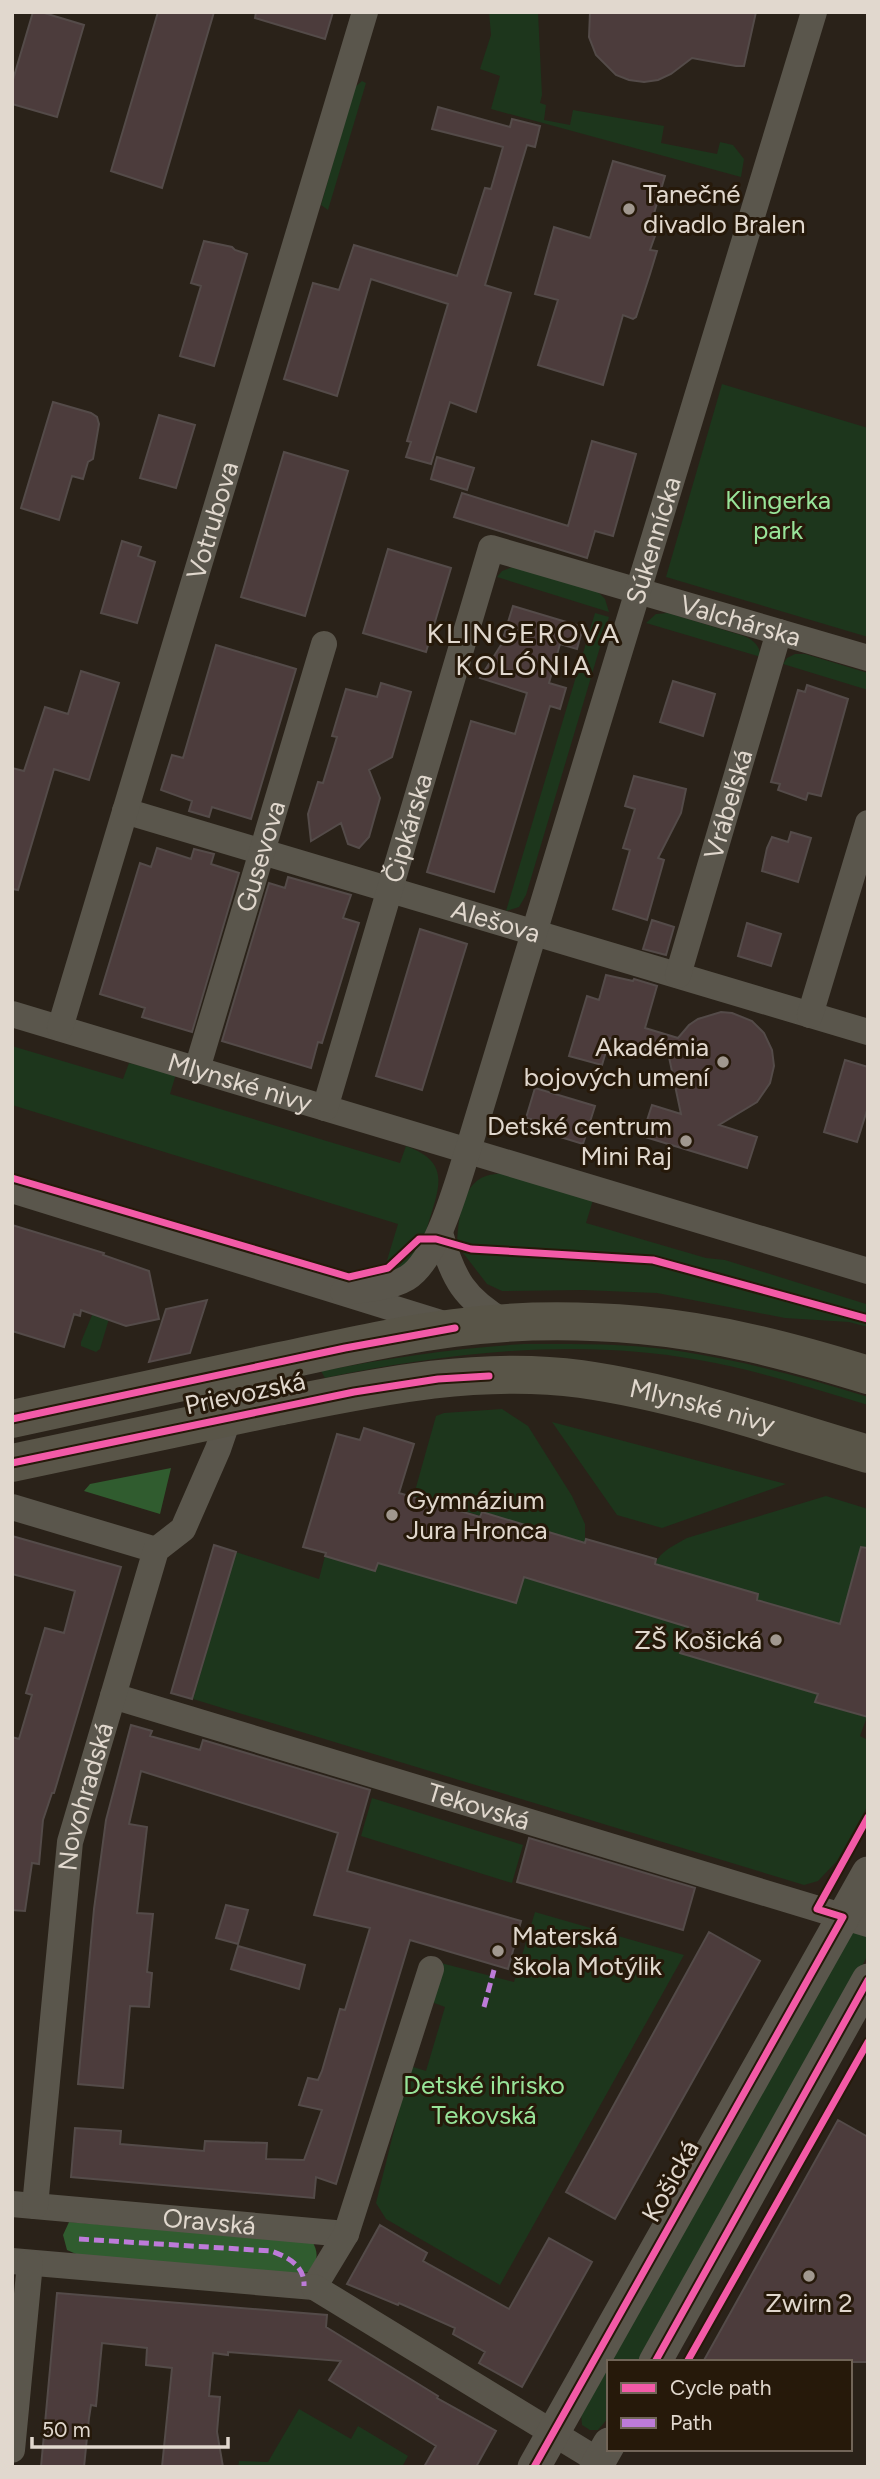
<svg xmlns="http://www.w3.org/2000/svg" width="880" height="2479" font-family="Figtree,sans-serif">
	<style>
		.green { fill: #1d361c }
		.forest { fill: #305c2f }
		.building { fill: #4c3c3c; stroke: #544b49; stroke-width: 2 }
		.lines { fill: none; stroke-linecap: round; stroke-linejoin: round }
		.minor { stroke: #5a564c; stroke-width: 26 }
		.tertiary { stroke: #5a564c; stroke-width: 33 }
		.primary { stroke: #595548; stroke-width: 38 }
		.quiet { stroke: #bd7bd9; stroke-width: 5; stroke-dasharray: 10 5; stroke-linecap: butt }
		.cycleway-casing { stroke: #26190a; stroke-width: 11 }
		.cycleway { stroke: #f35aa7; stroke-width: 7 }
		.poi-dot { fill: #a1988f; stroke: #26190a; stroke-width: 2.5 }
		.labels { text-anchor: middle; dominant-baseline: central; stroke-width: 6; stroke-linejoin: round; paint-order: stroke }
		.poi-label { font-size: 26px; fill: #e1d8ce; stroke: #26190a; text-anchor: start }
		.park-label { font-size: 26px; fill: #98e499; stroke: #26190a }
		.street-label { font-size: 26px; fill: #e1d8ce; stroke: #26190a }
		.neighbourhood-label { font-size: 28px; letter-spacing: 2px; fill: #e1d8ce; stroke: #26190a }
	</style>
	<rect width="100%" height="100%" fill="#2a2219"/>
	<path class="green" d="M489,12H538L542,95L540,103L546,105L544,120L570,125L573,110L664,126L661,143L717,154L720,142L733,145L744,159L741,177L491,109L500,76L480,69L491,35Z
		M362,81L366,83L328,210L321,205L354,88Z
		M722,384L868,428V637L666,577Z
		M515,566L597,591L605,599L609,612L497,577L502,571Z
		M595,613L609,617L526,895L519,907L506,911Z
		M668,613L744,636C755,641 759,645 761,657L646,623L656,614Z
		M795,654H805L868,673V690L783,664L787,658Z
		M12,1046L123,1079L129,1063L176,1074L170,1094L400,1163L406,1146C450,1162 440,1185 429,1221C425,1235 422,1251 411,1261C403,1267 391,1272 382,1277L398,1224L12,1105Z
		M503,1173L593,1200L586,1223L706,1258L725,1260L866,1304L868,1300V1327L849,1322L785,1318L657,1293L582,1290L502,1291L487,1284L457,1245C458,1223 461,1184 486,1176C491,1174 498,1174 503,1173Z
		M112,1266L122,1275L100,1349L96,1352L81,1346V1342Z
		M524,1344C578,1344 632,1343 685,1352C747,1362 808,1378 868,1397V1405C812,1388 756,1370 699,1360C576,1337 446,1353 325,1378L321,1371C389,1358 455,1348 524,1344Z
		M502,1409L528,1426L572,1496L585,1524V1543L413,1498L436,1416L444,1413Z
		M552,1422L786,1484L662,1528L617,1515Z
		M826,1496L868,1509V1578L854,1574L839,1628L825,1620L757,1600L758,1594L655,1564C660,1551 675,1545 687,1538Z
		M236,1552L319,1579L325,1556L375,1570L379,1560L391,1567L515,1603L524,1577L688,1627L681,1653L805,1690L806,1688L819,1692L816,1703L866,1717L868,1714L860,1736L868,1740V1805L837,1861L818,1881L804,1885L193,1699Z
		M372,1798L523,1845L512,1883L361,1836Z
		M535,1912L684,1955L500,2285L386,2219L376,2203L410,2066L426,2071L445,2007L429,2001L441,1963L514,1982Z
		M856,1931L868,1936V1955L640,2362H609L847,1937Z
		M609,2362V2417L598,2430H590L582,2425L581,2413Z
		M299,2409L351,2439L358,2426L408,2456L402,2467H238L239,2461L268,2462Z"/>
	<path class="forest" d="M171,1468L160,1514L84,1491L90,1484Z
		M69,2222L312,2241C319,2253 318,2261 309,2272L296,2274L83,2257L67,2250L63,2235Z"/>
	<path class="building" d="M33,12H41L84,25L57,117L12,104V83Z
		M158,12H214L162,188L111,171Z
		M256,12H333L325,39L255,18Z
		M590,12H756L744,66H736L692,58L671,74L658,80L644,82L629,80L616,75L596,55L589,37Z
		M438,107L510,127L512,119L540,126L535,147L527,145L485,285L511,293L476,412L450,402L431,464L406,457L411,442L407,441L448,304L371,279L337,396L284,379L313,283L339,290L354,245L457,276L485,188L491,189L503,147L432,129Z
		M613,161L665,176L648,234L655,236L650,250L657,251L650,274L636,317L633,319L623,315L603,385L538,365L558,300L535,294L554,227L590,238Z
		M204,241L232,247L235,250L247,254L214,366L180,356L201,286L191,283Z
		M53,402L91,413L97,417L99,424L93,459L88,462L83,479L72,476L59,520L21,508Z
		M159,415L195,425L176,488L140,478Z
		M592,441L636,454L613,536L595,531L587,558L454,517L462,493L568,526Z
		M284,452L348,471L305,616L241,597Z
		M437,457L474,468L467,490L431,479Z
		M122,541L141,547L138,556L155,562L137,623L101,613Z
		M388,549L451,568L426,652L363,633Z
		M513,606L583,627L577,649L560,644L549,683L566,688L560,709L550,706L494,892L427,872L471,721L515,734L527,693L480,678L501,645Z
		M216,645L296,669L251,819L212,807L209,817L189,811L192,801L161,790L172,755L183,758Z
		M81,671L119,683L89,780L54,769L18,890L12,889V768L24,771L45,707L68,714Z
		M673,681L715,694L703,736L660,722Z
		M381,683L411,692L392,757L369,770L380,798L369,837L359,848L348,844L341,823L311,841L308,814L318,782L323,783L337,737L332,736L346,689L377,697Z
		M807,685L848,699L821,796L808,793L806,800L778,790L780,784L771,782L798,690L805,692Z
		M634,776L686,789L681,813L658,858L664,860L647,920L613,909L630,850L623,848L635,809L625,806Z
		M791,832L811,838L798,882L762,871L767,848L772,837L788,842Z
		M157,848L191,859L194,849L214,854L211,864L239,873L192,1032L142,1017L145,1008L100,994L140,863L151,867Z
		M288,877L351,895L343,918L359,923L322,1043L318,1042L311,1068L222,1041L269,883L285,888Z
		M652,920L674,927L666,955L643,949Z
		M747,923L781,934L771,966L738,956Z
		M420,929L467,944L422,1090L376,1076Z
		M606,975L633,981L634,979L657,986L645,1028L678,1038L689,1025L698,1019L721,1012L732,1013L752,1021L764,1033L772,1050L774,1066L770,1083L757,1102L719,1125L757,1137L747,1168L642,1136L652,1105L681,1114L669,1057L610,1038L602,1065L569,1056L587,996L599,1000Z
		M845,1060L868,1067V1107L857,1142L824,1132Z
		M535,1088L595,1106L583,1144L528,1127L531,1119L526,1118Z
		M12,1225L104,1253L103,1255L149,1271L159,1319L126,1326L81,1310L80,1316L74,1314L64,1347L12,1331Z
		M207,1300L190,1353L149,1362L166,1309Z
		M364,1428L414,1444L399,1493L480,1517L482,1512L585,1543L586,1539L656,1559L655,1564L758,1594L757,1600L840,1624L861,1547L868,1548V1717L815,1702L818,1694L680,1653L688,1627L524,1577L516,1603L378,1563L375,1571L325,1556L326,1553L303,1547L337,1434L360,1440Z
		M12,1536L121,1567L54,1793H52L43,1820L39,1864L32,1863L25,1911L12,1910V1737L19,1739L32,1695L26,1693L45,1628L64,1633L75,1591L12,1574Z
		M214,1545L236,1552L192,1699L171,1693Z
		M131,1725L152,1731L150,1736L200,1750L203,1740L370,1790L347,1871L521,1921L508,1969L410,1940L336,2184L316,2177L314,2198L71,2177L75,2128L121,2131L120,2144L204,2151L205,2141L267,2143L266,2159L304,2160L322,2110L299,2105L308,2078L318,2080L322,2071L340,2009L345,2010L370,1928L314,1915L338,1833L141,1771L129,1824L147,1827L137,1913L153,1914L147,1972L152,1973L149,2007L130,2006L123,2088L78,2084L94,1909L106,1820Z
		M529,1838L695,1888L683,1930L517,1882Z
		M226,1905L248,1910L238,1944L216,1938Z
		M709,1932L760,1961L615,2219L566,2192Z
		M238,1946L305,1965L299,1989L231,1969Z
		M838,2120L868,2137V2362H703Z
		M380,2225L427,2253L423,2261L509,2309L549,2238L592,2262L522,2387L479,2363L485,2352L453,2334L455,2328L399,2303L398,2305L347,2284Z
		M57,2293L327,2315L326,2327L438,2396L437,2398L496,2431L476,2467H424L436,2446L329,2380L341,2361L228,2352V2355L213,2353L209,2396L220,2397L217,2432L223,2467H162L172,2368L146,2365L147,2348L102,2343L96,2406L91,2405L89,2418L84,2467H41Z"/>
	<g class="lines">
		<g class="minor">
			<path id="s1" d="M125,811L868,1032"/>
			<path id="s2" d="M678,975L779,632"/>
			<path id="s3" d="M12,1014L868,1271"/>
			<path d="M810,1015L868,823"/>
			<path id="s4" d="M60,1028L365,12"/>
			<path id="s5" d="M197,1069L324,644"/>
			<path id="s6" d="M325,1108L491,548L868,658"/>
			<path d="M12,1190L447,1325"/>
			<path d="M440,1233C453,1279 464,1299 506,1323"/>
			<path id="s7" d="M343,1292C363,1290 390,1288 407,1278C437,1260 457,1183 468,1150L814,12"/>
			<path d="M12,1507L156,1550"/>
			<path id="s8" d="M113,1696L868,1924"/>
			<path id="s9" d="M12,2204L346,2234"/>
			<path id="s10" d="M35,2206L70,1842L156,1550L183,1529L218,1449L229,1417"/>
			<path d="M12,2261L314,2287L346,2234L431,1969"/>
			<path d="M314,2287L599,2461"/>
			<path d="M12,2450L30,2263"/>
		</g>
		<path class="tertiary" d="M655,2362L868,1980
			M534,2467L868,1873
			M596,2467L609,2444"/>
		<g class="primary">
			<path d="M12,1419C95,1401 178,1383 261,1365C325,1352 390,1336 454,1328C513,1320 581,1320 640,1325C718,1332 793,1352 868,1375"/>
			<path id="s11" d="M12,1463C100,1444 188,1425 277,1407C376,1387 479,1365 581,1379C679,1393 774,1426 868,1454"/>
		</g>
		<path class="quiet" d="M484,2007L494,1970
			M79,2239L271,2251C288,2257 305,2266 304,2286"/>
		<defs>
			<path id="cycleway" d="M12,1178L349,1277L388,1268L419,1239H436L471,1249L653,1260L868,1319
				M12,1419L345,1348L455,1328
				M12,1463L354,1392L438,1379L489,1376
				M655,2362L868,1980
				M687,2362L868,2042
				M534,2467L843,1917L817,1909L868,1817"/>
		</defs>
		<use href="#cycleway" class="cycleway-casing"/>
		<use href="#cycleway" class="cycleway"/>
	</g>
	<g class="poi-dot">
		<circle cx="629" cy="209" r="7"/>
		<circle cx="723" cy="1062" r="7"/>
		<circle cx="686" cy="1141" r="7"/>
		<circle cx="392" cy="1515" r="7"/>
		<circle cx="776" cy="1640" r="7"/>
		<circle cx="498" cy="1951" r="7"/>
		<circle cx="809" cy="2276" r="7"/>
	</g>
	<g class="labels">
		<g class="poi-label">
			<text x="643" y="194">Tanečné<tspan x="643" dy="30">divadlo Bralen</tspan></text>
			<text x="709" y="1047" text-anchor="end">Akadémia<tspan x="709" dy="30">bojových umení</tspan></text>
			<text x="672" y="1126" text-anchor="end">Detské centrum<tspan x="672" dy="30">Mini Raj</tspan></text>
			<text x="406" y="1500">Gymnázium<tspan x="406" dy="30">Jura Hronca</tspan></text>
			<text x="762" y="1640" text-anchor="end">ZŠ Košická</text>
			<text x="512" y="1936">Materská<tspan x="512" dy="30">škola Motýlik</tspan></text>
			<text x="809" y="2303" text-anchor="middle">Zwirn 2</text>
		</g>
		<g class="park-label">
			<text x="778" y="500">Klingerka<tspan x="778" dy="30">park</tspan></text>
			<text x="484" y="2085">Detské ihrisko<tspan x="484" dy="30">Tekovská</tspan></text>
		</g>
		<g class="street-label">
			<text stroke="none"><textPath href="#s4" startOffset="530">Votrubova</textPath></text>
			<text stroke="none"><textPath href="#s7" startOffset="847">Súkennícka</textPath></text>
			<text stroke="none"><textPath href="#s6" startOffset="844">Valchárska</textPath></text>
			<text stroke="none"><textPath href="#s2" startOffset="178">Vrábeľská</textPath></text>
			<text stroke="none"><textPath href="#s6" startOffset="292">Čipkárska</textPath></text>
			<text stroke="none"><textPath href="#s5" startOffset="222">Gusevova</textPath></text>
			<text stroke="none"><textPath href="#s1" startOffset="387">Alešova</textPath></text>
			<text stroke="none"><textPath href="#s3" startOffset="238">Mlynské nivy</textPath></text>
			<text transform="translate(245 1393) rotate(-12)">Prievozská</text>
			<text stroke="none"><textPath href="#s11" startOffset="702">Mlynské nivy</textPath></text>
			<text stroke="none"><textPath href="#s10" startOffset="413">Novohradská</textPath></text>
			<text stroke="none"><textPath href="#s8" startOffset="382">Tekovská</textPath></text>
			<text transform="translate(670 2181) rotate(-61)">Košická</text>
			<text stroke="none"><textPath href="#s9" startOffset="198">Oravská</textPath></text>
		</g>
		<g class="neighbourhood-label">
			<text x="524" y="633">KLINGEROVA<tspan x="524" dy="32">KOLÓNIA</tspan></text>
		</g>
	</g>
	<rect width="880" height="2479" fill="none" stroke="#e1d8ce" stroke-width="28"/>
	<rect x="607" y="2360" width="245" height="91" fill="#26190a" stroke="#716558" stroke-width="2"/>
	<rect x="621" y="2383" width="35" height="10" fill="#f35aa7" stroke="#716558" stroke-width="2"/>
	<text x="670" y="2395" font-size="21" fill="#e1d8ce">Cycle path</text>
	<rect x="621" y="2418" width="35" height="10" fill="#bd7bd9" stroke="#716558" stroke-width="2"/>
	<text x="670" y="2430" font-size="21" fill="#e1d8ce">Path</text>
	<path d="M32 2437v10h196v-10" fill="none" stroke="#e1d8ce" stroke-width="3.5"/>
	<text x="42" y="2437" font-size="21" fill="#e1d8ce" stroke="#26190a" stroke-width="5" paint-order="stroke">50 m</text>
</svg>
